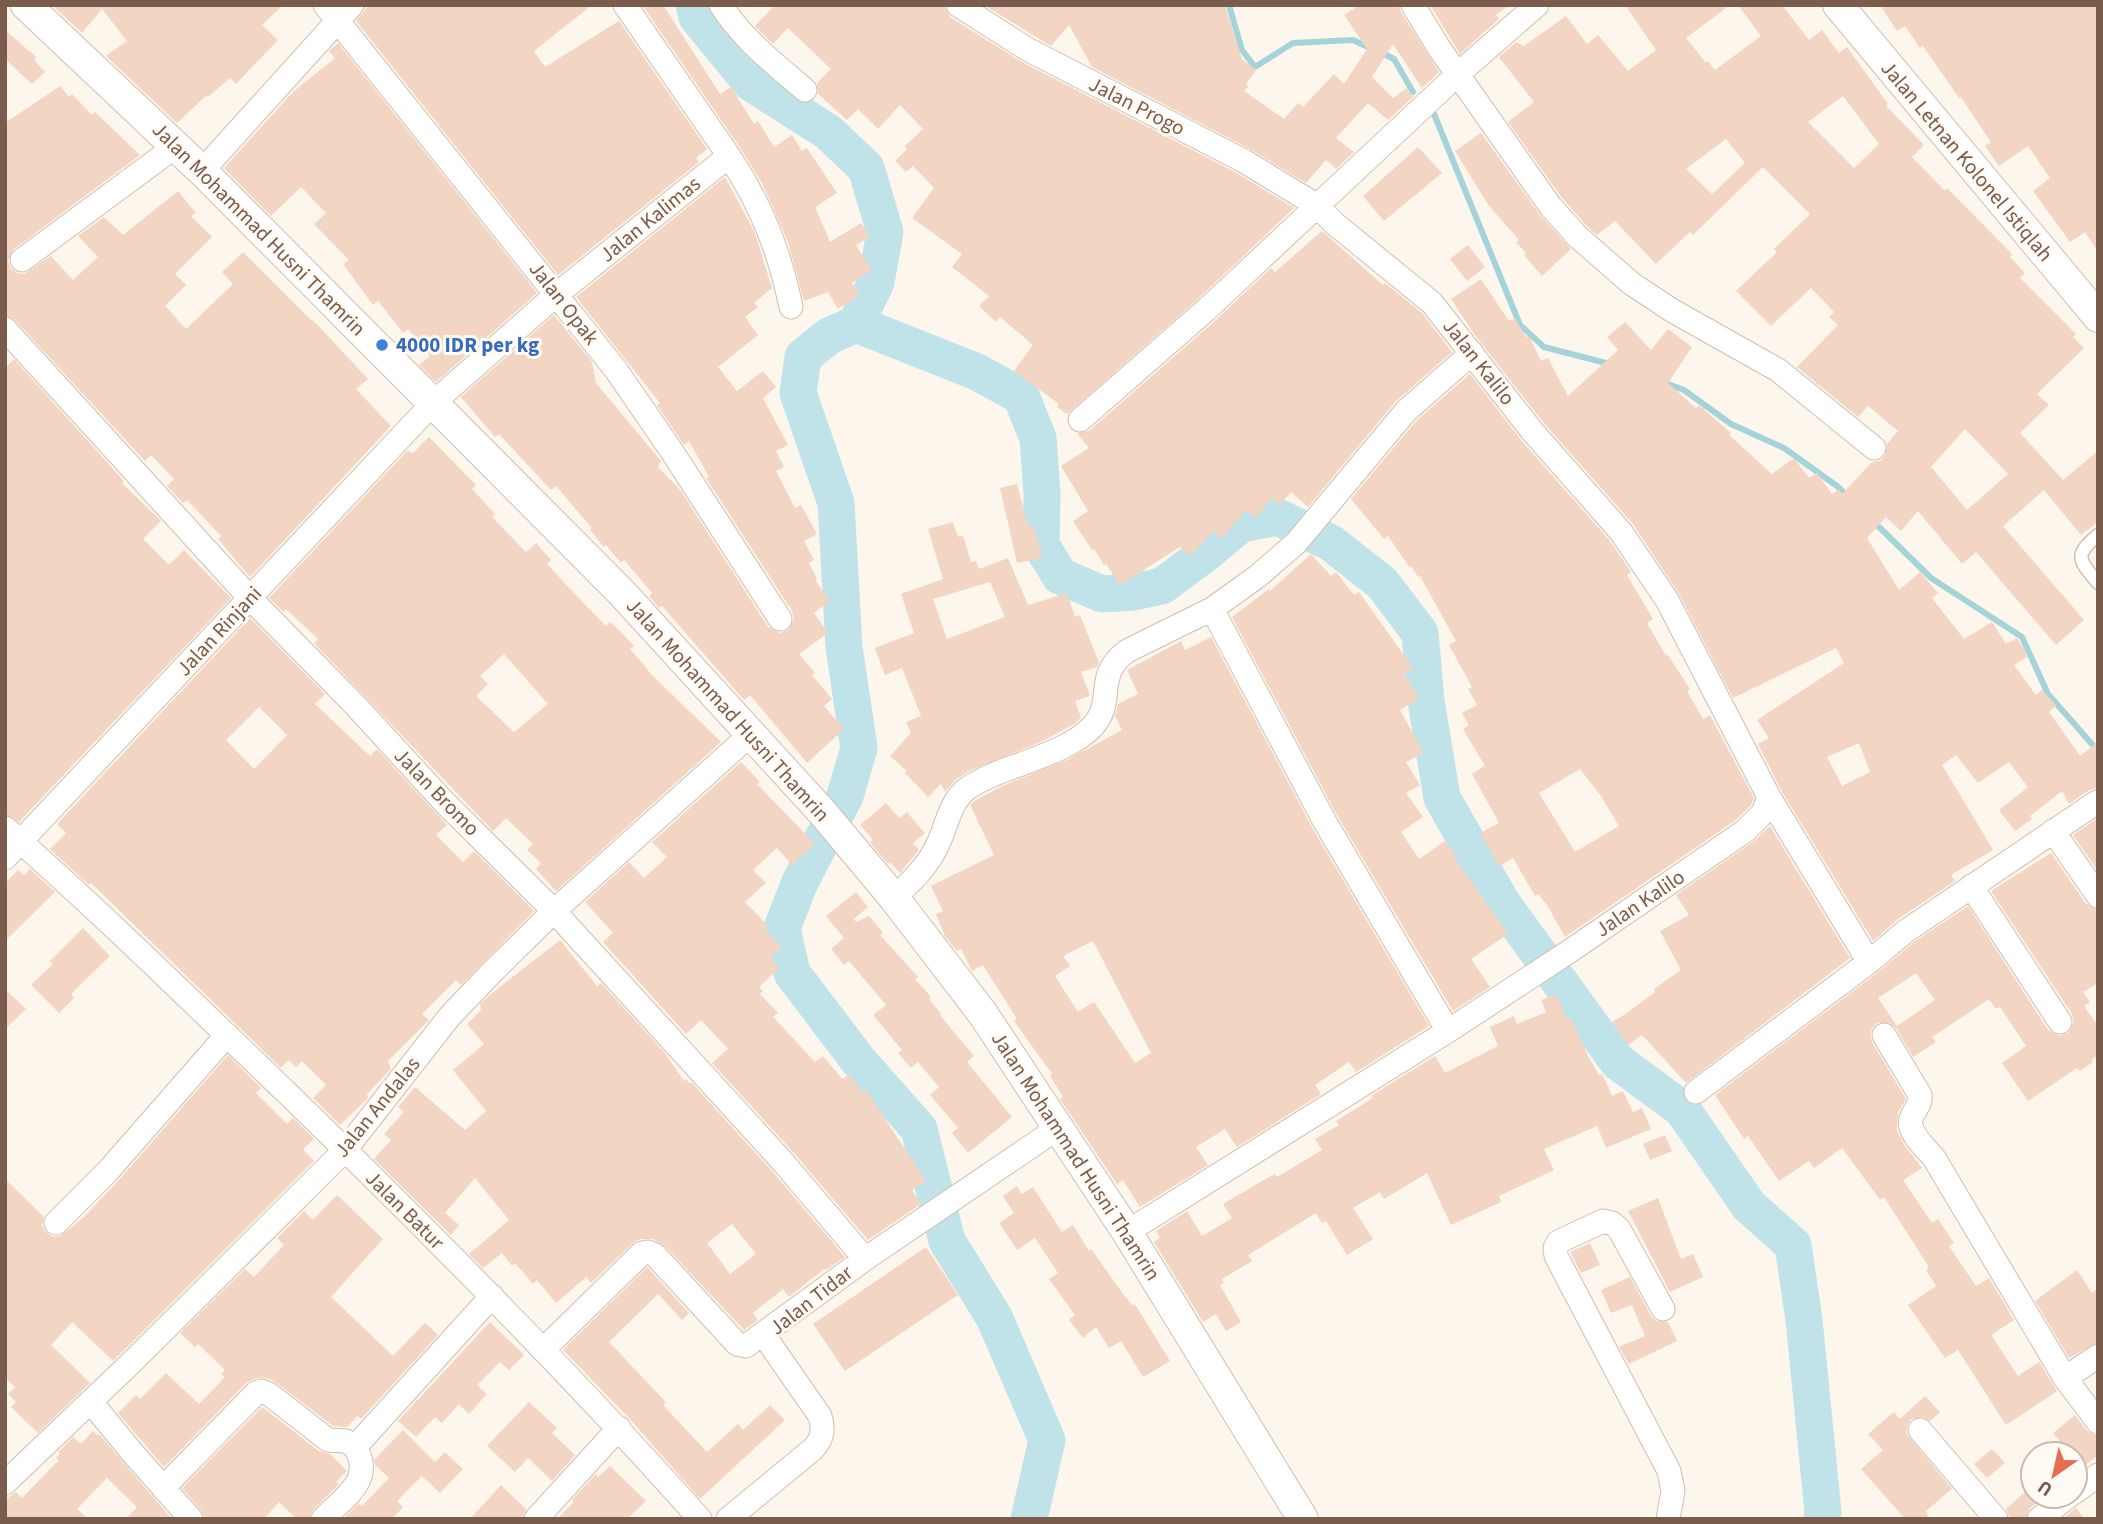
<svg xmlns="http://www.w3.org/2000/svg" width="2103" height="1524" font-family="'Source Sans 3',sans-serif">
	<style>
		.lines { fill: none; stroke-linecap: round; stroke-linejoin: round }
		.stream { stroke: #a5d3da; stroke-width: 6 }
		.river { stroke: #bfe3e8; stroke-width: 37 }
		.building { fill: #f3d5c3; fill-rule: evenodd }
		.service-casing { stroke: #d1beb0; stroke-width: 15 }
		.minor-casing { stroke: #d1beb0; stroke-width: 25 }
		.tertiary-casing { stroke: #d1beb0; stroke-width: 32 }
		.service { stroke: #fff; stroke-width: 12 }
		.minor { stroke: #fff; stroke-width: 23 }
		.tertiary { stroke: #fff; stroke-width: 30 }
		.shop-dot { fill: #3f7fe0; stroke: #fffaf3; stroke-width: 2.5 }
		.labels { text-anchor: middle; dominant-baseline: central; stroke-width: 6; stroke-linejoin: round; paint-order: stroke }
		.street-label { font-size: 21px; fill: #7a5c4d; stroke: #fffaf3 }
		.shop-label { font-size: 21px; font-weight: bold; fill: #366cbe; stroke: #fffaf3; text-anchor: start }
	</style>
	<rect width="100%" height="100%" fill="#fdf6ec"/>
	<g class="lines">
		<path class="stream" d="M1229,5L1242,50L1255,67L1293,43L1353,40L1370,48
			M1380,52L1394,59L1413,92
			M1434,114L1520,325L1544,347L1610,364
			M1663,382L1684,390L1731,424L1784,448L1837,486L1849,497
			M1874,522L1931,578L2022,637L2048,694L2098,751"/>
		<path class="river" d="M694,5L697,17L751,83L828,132L866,168L885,232L876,282L856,324L829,336L803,357L798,393L836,503L844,647L859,748L845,796L800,882L782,928L792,973L858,1060L919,1129L947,1241L994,1317L1047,1440L1029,1519
			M856,324L977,372L1021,396L1038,438L1042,494L1041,545L1060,576L1102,594L1134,592L1162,586L1205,554L1241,524L1278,517L1331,543L1382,583L1420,633L1426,701L1442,798L1502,903L1618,1062L1682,1109L1749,1206L1793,1245L1804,1320L1823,1512L1822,1519"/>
	</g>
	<path class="building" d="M52,5H283L262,25L278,40L236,84L230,78L208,97L207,95L177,123L107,57V55L127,41L102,9L82,33Z
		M369,5H592L534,51L545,67L619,21L707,149L696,158L699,162L558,275L356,21Z
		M663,5L720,94L731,87L754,124L758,121L774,147L792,135L802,151L807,148L837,193L817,206L816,209L830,242L861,223L870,237L856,245L872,270L852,283L860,295L838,309L828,292L804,301L788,242L763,185L741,149L643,6Z
		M775,5H944L950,17L1020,61L1237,173L1294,208L1198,299L1067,414L1057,407L1059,404L1014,371L1033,345L1000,317L996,322L979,306L989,296L952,267L962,254L912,218L934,188L913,166L906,172L895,161L907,149L905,146L923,129L900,105L878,129L858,109L847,120L818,94L817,83L831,69L788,28L773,44L755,26Z
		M984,5H1225L1242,59L1256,70L1246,84L1248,86L1244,91L1284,119L1298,103L1303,107L1334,74L1344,84L1367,49L1344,15L1360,5H1399L1401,12L1439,72L1422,88L1393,44L1372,77L1393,98L1407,88L1413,97L1388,120L1368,103L1336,138L1354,152L1336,169L1326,160L1306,183L1250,149L1092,67L1069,25L1051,46Z
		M1430,5H1509L1496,15L1499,19L1460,54Z
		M1625,5H1730L1686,38L1706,63L1708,61L1715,70L1761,36L1738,5H1782L1809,40L1822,30L1839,53L1847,47L1888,104L1886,106L1924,145L1912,157L1945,191L1947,188L2012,254L2010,257L2025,273L2020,278L2076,334L2073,337L2084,348L2037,394L2049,405L2020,433L2063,480L2098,451V522L2081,535L2044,490L2003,526L2084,620L2056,645L1976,552L1962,564L1918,511L1901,531L1886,517L1867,538L1899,590L1920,572L1938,593L1932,598L1964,639L1992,622L2006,644L2017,638L2028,656L2014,665L2036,695L2042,690L2056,705L2049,712L2080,756L2098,742V788L2089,790L2069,804L2062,791L2030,816L2032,819L2015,831L1999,810L2028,787L2009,762L1978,783L1956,755L1942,765L1993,850L1951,875L1955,881L1898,919L1873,941L1781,790L1758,744L1769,738L1757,720L1844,663L1836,648L1733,698L1679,594L1633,524L1543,422L1477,338L1451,299L1481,279L1509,321L1515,318L1526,337L1529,336L1541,361L1548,358L1568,396L1618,350L1607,337L1625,322L1651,350L1668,329L1692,347L1668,383L1696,408L1699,405L1716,420L1731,433L1729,435L1772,474L1794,458L1809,478L1817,473L1832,494L1839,489L1842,494L1872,462L1880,461L1885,456L1887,444L1898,431L1868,406L1858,417L1797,367L1838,325L1829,317L1834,312L1811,288L1771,326L1736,291L1777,252L1774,249L1810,214L1763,167L1693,235L1690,232L1656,264L1615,221L1597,235L1587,226L1562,198L1508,122L1534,102L1499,57L1516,42L1524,46L1566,16L1587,44L1598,35L1628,71L1656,50ZM1843,96L1879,144L1854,168L1808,122ZM1726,139L1745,163L1712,194L1686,169ZM1965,429L2008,474L1967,510L1931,467ZM1859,743L1870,772L1842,786L1827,757Z
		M1880,5H2098V252L2085,232L2070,242L2033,191L2050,178L2028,146L1999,166L1985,146L1991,142L1961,97L1959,98L1923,46L1920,48L1905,26L1897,31Z
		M5,30L36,57L34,60L45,72L32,84L5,59Z
		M338,43L537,293L436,382L419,365L430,356L408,329L403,333L378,301L373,305L343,264L349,260L314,224L326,213L301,187L271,216L224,168L293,92L335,58L329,51Z
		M60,86L69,97L72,94L92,115L95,112L140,155L14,249L8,261L11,269L17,273L24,274L51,256L73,280L98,257L78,236L104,217L123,235L178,191L196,213L191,216L212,237L175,274L186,285L165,306L186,329L233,284L222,272L243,252L312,321L313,320L368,379L356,389L391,426L250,577L218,539L221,536L187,500L183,503L167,486L174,479L151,455L145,461L15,320L5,315V123Z
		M1481,133L1540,215L1571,249L1542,276L1524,255L1526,253L1516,242L1519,240L1489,206L1455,151Z
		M1418,147L1442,173L1384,221L1363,196Z
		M725,177L755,233L772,288L754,303L758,307L745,317L758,335L718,367L737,391L763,371L776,387L763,398L788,445L776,451L784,467L776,471L795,508L801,505L817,534L804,541L814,560L809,563L817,579L815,580L830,601L814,613L828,633L799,654L815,673L812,675L832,699L824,706L844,729L807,763L750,695L744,700L662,606L659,608L649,596L652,593L624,560L621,563L606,545L604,547L590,530L592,528L556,486L551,490L499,434L495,437L461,397L554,315L592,362L596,383L661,461L658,467L681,491L768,627L780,633L788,630L794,619L792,611L706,478L709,477L689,441L684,445L657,405L660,403L576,297Z
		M1322,231L1383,285L1385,283L1422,313L1452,352L1395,402L1308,507L1291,492L1280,505L1272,498L1255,518L1246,510L1221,539L1213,531L1190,556L1180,547L1120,585L1106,564L1104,565L1094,549L1092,550L1073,521L1088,511L1061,466L1089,448L1077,433L1089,431L1216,320L1271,268L1275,272Z
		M1468,245L1485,267L1467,281L1450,259Z
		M14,359L124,481L122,483L161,521L143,539L169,565L184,550L231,598L19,822L5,814V368Z
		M1470,374L1521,440L1610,541L1631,572L1627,575L1653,619L1647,623L1666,656L1668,655L1690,689L1687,691L1703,719L1710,715L1754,798L1751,805L1736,820L1565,937L1547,905L1538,894L1535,896L1513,858L1499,866L1480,833L1499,823L1472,774L1485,766L1463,729L1469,725L1462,713L1477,705L1468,689L1472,687L1449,645L1456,641L1420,576L1418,577L1412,567L1410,568L1388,536L1384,539L1351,499L1416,421ZM1580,769L1601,796L1619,826L1575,852L1539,793Z
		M429,437L476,485L472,489L495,514L492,517L518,544L526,552L536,543L551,560L547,564L573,592L606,626L610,622L622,633L634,646L630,649L652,675L721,742L556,891L536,869L541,863L527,850L533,844L506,818L493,831L314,643L318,639L286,609L284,612L269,598L407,451L413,453ZM504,654L548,704L514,732L476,696L488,684L480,676Z
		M1017,484L1028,526L1033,524L1042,558L1017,563L1000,488Z
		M953,522L958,537L963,535L971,562L976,561L979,569L1008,558L1028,605L1067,593L1075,617L1080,615L1099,663L1097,667L1081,672L1090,696L1075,701L1081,718L1076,723L1043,741L969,771L955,780L945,792L941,784L928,797L905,773L907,771L890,756L911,733L906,722L921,716L902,668L885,675L875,648L914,633L901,594L943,579L928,529ZM990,582L1005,617L947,639L933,599Z
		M1311,554L1331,576L1336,572L1354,595L1359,592L1413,668L1404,673L1419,699L1400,710L1424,753L1406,762L1420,785L1406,793L1423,817L1401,832L1419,859L1445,841L1456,856L1455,858L1508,934L1471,959L1490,987L1453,1011L1337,815L1232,617L1269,589L1270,591Z
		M250,618L325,694L315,704L370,756L377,749L447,825L436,835L463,862L474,851L534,911L461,985L456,980L422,1014L429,1020L388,1061L391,1069L367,1094L368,1098L340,1125L313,1098L326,1085L302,1061L296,1067L289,1060L281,1068L91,883L89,885L50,849L66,833L57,824ZM259,707L287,735L254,769L226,740Z
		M1211,637L1313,829L1429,1026L1356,1072L1349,1062L1315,1085L1321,1094L1237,1147L1225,1129L1196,1147L1208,1165L1140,1207L1123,1180L1117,1184L1060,1099L1063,1097L1050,1076L1052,1074L1014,1021L1017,1019L983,965L972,971L961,949L957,951L945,936L936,914L943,911L931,886L994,855L970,805L974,801L1002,786L1067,760L1122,730L1115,716L1118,704L1138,694L1127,670L1181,641L1185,650ZM1093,941L1151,1053L1135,1063L1094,1002L1078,1012L1055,976L1070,966L1063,956Z
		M741,762L760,782L757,784L815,844L792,865L777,848L753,870L766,883L745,902L768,926L765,929L782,948L770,958L779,968L759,987L763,991L760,994L778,1013L773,1017L815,1062L823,1056L842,1079L850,1074L862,1092L866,1090L926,1181L912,1190L921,1204L868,1240L794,1153L712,1063L728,1049L701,1020L686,1034L603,942L613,933L585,902L629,862L644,878L667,857L652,842Z
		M886,803L899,818L907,812L925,833L913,843L919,850L900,873L890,862L888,864L870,842L873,840L860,825Z
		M2098,818V871L2073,835Z
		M1770,826L1850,958L1686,1083L1642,1035L1628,1045L1612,1022L1627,1013L1655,992L1654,989L1681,970L1660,931L1689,915L1676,895L1753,842Z
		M2051,853L2086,904L2098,910V983L2083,992L2090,1002L2084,1006L2098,1026V1055L2091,1060L2093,1062L2080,1071L2077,1068L2028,1101L2002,1063L2026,1046L2000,1007L1996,1009L1989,999L1932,1037L1936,1042L1913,1057L1896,1028L1890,1023H1877L1872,1028L1870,1035L1872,1042L1906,1099L1898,1112L1897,1130L1905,1146L1922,1168L1903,1180L1932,1223L1938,1219L1954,1243L1949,1246L1976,1286L1989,1278L2014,1320L1991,1335L2018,1376L2039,1362L2057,1391L2006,1425L1958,1350L1945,1358L1908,1305L1936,1286L1926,1270L1929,1267L1884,1197L1880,1200L1842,1148L1814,1168L1809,1161L1779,1181L1748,1136L1744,1139L1715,1095L1877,973L1914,942L1968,906L2048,1030L2060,1036L2068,1033L2074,1022L2072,1014L1991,891ZM1916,973L1935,1000L1897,1026L1878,998Z
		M30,869L55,892L5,941V883L18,870L24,875Z
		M856,892L868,907L854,919L856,922L869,916L883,933L880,935L918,977L915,979L931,997L929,999L941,1014L940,1015L974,1056L967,1062L1012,1117L968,1153L952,1133L958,1128L930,1095L939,1087L918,1062L911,1068L898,1053L902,1050L873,1015L886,1005L849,961L844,965L831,949L844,938L826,916Z
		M83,928L110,956L71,994L74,998L59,1013L31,985L53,964L50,961Z
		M560,940L597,986L601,983L665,1053L684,1081L686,1079L690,1084L691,1082L772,1171L845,1257L826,1270L824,1269L789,1297L783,1289L753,1313L758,1320L744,1330L665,1246L653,1239H640L633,1243L591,1283L586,1277L556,1303L537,1280L533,1284L515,1263L512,1266L502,1253L483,1268L469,1254L509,1220L475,1178L445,1213L459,1225L451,1235L374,1159L391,1140L384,1134L404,1112L398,1107L415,1087L465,1130L486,1111L453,1070L484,1044L467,1024L481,1010L480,1004L487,997ZM732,1224L756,1254L730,1274L707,1243Z
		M5,989L26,1009L5,1029Z
		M1556,994L1567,1020L1571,1018L1588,1056L1599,1075L1602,1074L1612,1096L1623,1091L1633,1112L1642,1108L1651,1129L1606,1148L1597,1126L1544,1149L1554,1170L1499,1196L1501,1202L1451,1225L1427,1173L1384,1199L1380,1192L1353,1208L1373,1239L1347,1255L1326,1221L1322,1223L1316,1213L1248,1255L1252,1261L1222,1279L1224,1283L1220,1285L1241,1322L1226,1331L1216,1314L1203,1322L1154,1242L1160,1238L1156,1231L1187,1211L1202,1236L1232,1218L1223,1204L1262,1181L1275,1174L1277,1177L1322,1150L1315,1139L1339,1125L1336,1121L1373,1098L1371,1096L1435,1056L1445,1073L1498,1046L1490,1027L1514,1016L1517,1024L1546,1012L1541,1000Z
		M228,1055L261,1088L256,1093L287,1124L293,1118L314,1139L303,1149L314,1161L113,1361L72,1322L51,1345L90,1383L38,1433L11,1407L16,1402L8,1394L15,1387L5,1378V1179L44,1217L42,1226L46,1232L53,1237L60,1236L83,1218L118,1181Z
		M1665,1135L1672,1151L1650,1160L1643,1144Z
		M1017,1186L1022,1194L1033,1187L1062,1232L1073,1225L1089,1251L1091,1249L1123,1294L1133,1306L1135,1304L1170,1361L1143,1377L1121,1341L1109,1348L1096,1327L1083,1338L1069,1320L1075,1315L1049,1279L1058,1273L1035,1238L1017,1250L999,1223L1014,1213L1003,1196Z
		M337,1195L383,1239L331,1297L393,1356L425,1323L438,1335L361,1419L358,1416L347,1427L333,1426L274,1381L265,1378H256L246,1383L164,1467L118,1413L136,1395L140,1399L166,1373L199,1404L225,1377L221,1374L225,1370L198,1344L195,1347L180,1333L245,1269L254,1277L284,1245L277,1238L304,1211L313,1220Z
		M1658,1198L1681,1259L1693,1254L1703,1277L1670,1292L1628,1211Z
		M1590,1243L1600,1265L1581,1273L1570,1252Z
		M926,1247L958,1295L845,1371L813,1324Z
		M647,1267L689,1313L682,1320L658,1294L609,1342L666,1402L663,1405L707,1452L738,1424L743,1430L770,1405L785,1420L700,1499L629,1418L563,1350Z
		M2077,1270L2092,1293L2098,1288V1342L2069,1358L2035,1301Z
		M1630,1277L1651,1316L1656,1321L1668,1322L1677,1341L1629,1364L1619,1347L1645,1336L1632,1305L1611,1313L1601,1290Z
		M490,1322L524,1355L509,1370L500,1362L477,1385L487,1394L469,1414L459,1404L442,1423L435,1417L416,1437L398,1421Z
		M1925,1396L1940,1412L1930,1421L1924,1417L1911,1419L1907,1426L1906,1433L1952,1489L1926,1511L1929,1519H1905L1861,1469L1883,1450L1868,1434L1894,1412L1900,1419Z
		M529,1402L557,1428L552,1433L575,1455L552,1481L528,1458L515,1472L487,1446Z
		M262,1407L319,1451L330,1454L347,1471L336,1482L339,1484L313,1510L309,1519H297L279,1502L264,1519H205L201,1510L182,1488Z
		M2075,1415L2087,1431L2098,1436V1455L2082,1468L2075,1459V1454H2070L2053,1433Z
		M403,1430L435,1462L445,1452L463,1469L440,1493L422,1476L397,1501L403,1507L392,1519H343L359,1503L362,1506L389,1478L375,1465L374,1460Z
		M93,1431L97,1435L99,1434L172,1519H126L137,1507L107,1478L77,1509L88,1519H5V1501L10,1496L16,1492L22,1498L59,1460L56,1458L60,1454L58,1452L73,1437L81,1444Z
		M1992,1449L2005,1463L1987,1478L1974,1464Z
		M610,1466L646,1501L627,1519H557L574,1502L572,1500L596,1474L598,1477Z
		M501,1485L526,1509L522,1519H470Z
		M2033,1485V1496L2038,1502L2030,1508L2025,1519H2010L2006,1509Z
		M2076,1508L2085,1519H2062Z"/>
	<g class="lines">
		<defs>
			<path id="service" d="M2098,535C2073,556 2079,560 2098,583"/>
			<path id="minor" d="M325,5L616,370L673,453L780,619
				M721,5C742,39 775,64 805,90
				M958,5L1027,49L1244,161L1316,205L1335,224L1432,303L1532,431L1621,532L1667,600L1769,797L1869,962
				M1413,5L1439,48L1551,207L1577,236L1632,284L1673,311L1778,370L1874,448
				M729,156C761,205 779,249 791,307
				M202,171L352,5
				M22,260L176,146
				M5,329L250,598L356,706L445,803L554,911L783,1162L865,1259
				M1080,420L1207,309L1458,74L1537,5
				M1212,609L1325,822L1448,1031
				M5,828C102,913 194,1004 287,1093C429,1231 568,1371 700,1519
				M2053,831L2098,896
				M5,858L433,403L557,294L729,156L625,5
				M1971,886L2060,1022
				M894,898C912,881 928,866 938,844C946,827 950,804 964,791C973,783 986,778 997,773C1025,762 1074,748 1093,726C1116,701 1093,676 1127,651L1212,609L1258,576L1296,543L1406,411L1472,353
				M1884,1035L1920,1095C1921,1104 1916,1108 1912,1116C1905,1131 1925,1147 1934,1158L2065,1378L2098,1422
				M1696,1092L1869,962L1906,931L2097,802
				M56,1223L107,1172L227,1035
				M1127,1232L1448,1031L1570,951L1745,831L1763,813L1769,797
				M1663,1309L1619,1229L1612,1223L1603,1221L1558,1242L1555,1248L1556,1256L1669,1471L1673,1491L1668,1519
				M544,1349L642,1253L648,1252L655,1255L737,1344L746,1346L865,1259L1058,1128
				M2065,1378L2098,1356
				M91,1402L131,1451L191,1519
				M1920,1430L1996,1519
				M5,1483L132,1362L345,1150L450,1016L492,972L554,911L751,734
				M163,1488L256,1393L261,1391L269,1394L328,1440L346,1441L355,1447
				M2075,1492L2098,1475
				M323,1519C344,1497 375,1480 355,1447L492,1296
				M536,1519L619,1428
				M728,1519L813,1449C823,1438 824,1430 820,1416L763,1334
				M2039,1519L2069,1496"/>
			<path id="tertiary" d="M26,5L202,171L621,592L823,813L894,898L983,1014L1127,1232L1303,1519
				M1838,5L2098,317"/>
		</defs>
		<use href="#service" class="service-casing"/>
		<use href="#minor" class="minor-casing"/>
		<use href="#tertiary" class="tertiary-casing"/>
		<use href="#service" class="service"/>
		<use href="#minor" class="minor"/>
		<use href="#tertiary" class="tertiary"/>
	</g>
	<circle class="shop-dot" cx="382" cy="345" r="7"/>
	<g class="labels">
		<g class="street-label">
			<text transform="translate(1137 106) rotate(27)">Jalan Progo</text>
			<text transform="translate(1967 161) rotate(50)">Jalan Letnan Kolonel Istiqlah</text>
			<text transform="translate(650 219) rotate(-39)">Jalan Kalimas</text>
			<text transform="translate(259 229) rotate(45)">Jalan Mohammad Husni Thamrin</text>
			<text transform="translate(564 303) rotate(52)">Jalan Opak</text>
			<text transform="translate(1479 362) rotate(52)">Jalan Kalilo</text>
			<text transform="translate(219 631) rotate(-47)">Jalan Rinjani</text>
			<text transform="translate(728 710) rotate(48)">Jalan Mohammad Husni Thamrin</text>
			<text transform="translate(437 792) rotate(46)">Jalan Bromo</text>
			<text transform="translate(1640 903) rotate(-34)">Jalan Kalilo</text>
			<text transform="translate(377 1107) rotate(-51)">Jalan Andalas</text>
			<text transform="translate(1076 1156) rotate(57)">Jalan Mohammad Husni Thamrin</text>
			<text transform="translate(405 1210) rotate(45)">Jalan Batur</text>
			<text transform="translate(811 1300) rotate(-38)">Jalan Tidar</text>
		</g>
		<g class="shop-label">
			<text x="396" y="345">4000 IDR per kg</text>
		</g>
	</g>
	<rect width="2103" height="1524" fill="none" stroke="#7a5c4d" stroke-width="14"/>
	<g transform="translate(2054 1475) rotate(214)"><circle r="33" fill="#fffaf3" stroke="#cabbb1" stroke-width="2"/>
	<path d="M0-5L12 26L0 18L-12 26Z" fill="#e76f51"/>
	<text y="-10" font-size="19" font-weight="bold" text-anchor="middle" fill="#7a5c4d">U</text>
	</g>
</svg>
